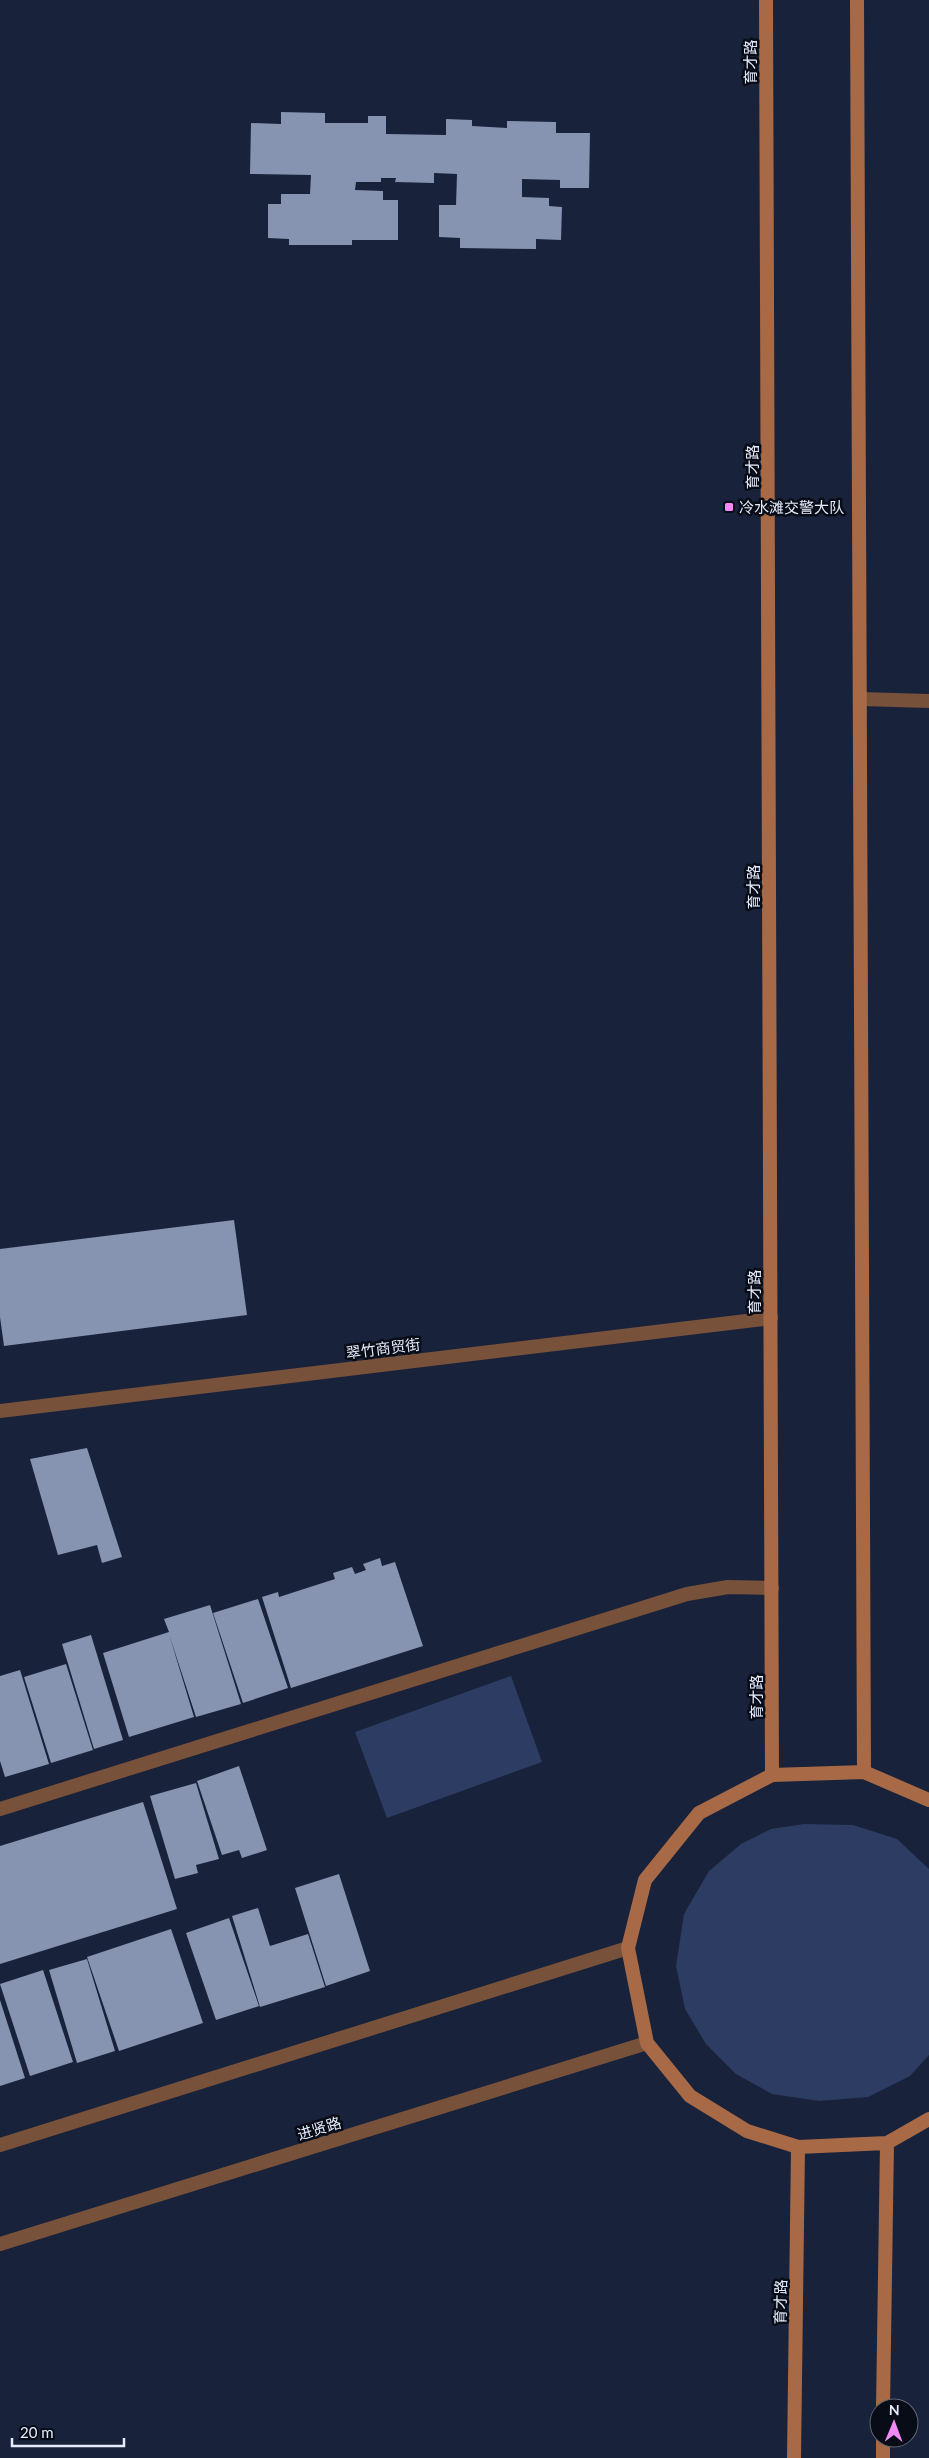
<svg xmlns="http://www.w3.org/2000/svg" width="929" height="2458" font-family="Lato,'Noto Sans SC',sans-serif">
	<style>
		.green { fill: #2c3c62 }
		.building { fill: #8693b1 }
		.lines { fill: none; stroke-linecap: round; stroke-linejoin: round }
		.service { stroke: #78513b; stroke-width: 14 }
		.minor { stroke: #78513b; stroke-width: 14 }
		.tertiary { stroke: #78513b; stroke-width: 14 }
		.secondary { stroke: #a86a46; stroke-width: 14 }
		.poi-dot { fill: #f08bf5; stroke: #080c17; stroke-width: 2 }
		.labels { text-anchor: middle; dominant-baseline: central; stroke-width: 5; stroke-linejoin: round; paint-order: stroke }
		.street-label { font-size: 15px; fill: #e4ecfc; stroke: #080c17 }
		.poi-label { font-size: 15px; fill: #e4ecfc; stroke: #080c17; text-anchor: start }
	</style>
	<rect width="100%" height="100%" fill="#18223a"/>
	<path class="green" d="M511,1676L542,1762L387,1818L355,1732Z
		M804,1824L853,1825L897,1839L929,1869V2055L910,2076L868,2097L819,2101L772,2094L736,2074L706,2044L685,2009L676,1966L684,1914L709,1871L741,1844L771,1829Z"/>
	<path class="building" d="M281,112L325,113V123H368V116H386V134L446,135V119L472,120V126L507,128V121L556,122V133H590L589,188H560V180L522,179V197L549,198V206L562,207L561,240L536,239V249L460,248V238L439,237V205H456L457,174L434,173V183L395,182L396,178H381V182H356L355,190L383,191V200H398V240H352V245H289V239L268,238V204H281V194H310L311,175L250,174L251,123L281,124Z
		M234,1220L247,1315L4,1346L0,1317V1249Z
		M87,1448L122,1557L102,1563L97,1545L58,1555L30,1459Z
		M380,1558L382,1566L395,1562L423,1646L291,1688L262,1597L278,1592L279,1597L335,1579L333,1573L352,1567L355,1574L366,1570L363,1564Z
		M258,1599L288,1688L243,1703L213,1613Z
		M210,1605L241,1704L196,1717L169,1634L194,1717L129,1737L103,1653L169,1632L164,1619Z
		M91,1635L123,1740L94,1749L62,1644Z
		M66,1664L93,1750L51,1763L24,1677Z
		M20,1670L49,1764L5,1777L0,1761V1676Z
		M239,1766L267,1850L242,1858L239,1850L222,1855L197,1781Z
		M196,1783L219,1859L196,1865L198,1873L175,1879L150,1796Z
		M143,1802L177,1909L0,1964V1846Z
		M339,1874L370,1971L326,1986L295,1888Z
		M258,1908L270,1946L308,1934L325,1987L260,2007L232,1916Z
		M229,1918L259,2006L216,2020L186,1933Z
		M171,1929L203,2023L119,2051L87,1957Z
		M87,1959L115,2051L77,2063L49,1970Z
		M43,1970L73,2062L30,2076L0,1984Z
		M0,2000L25,2078L0,2086Z"/>
	<g class="lines">
		<path class="service" d="M0,1809L687,1594L728,1587L772,1588"/>
		<path class="minor" d="M860,699L929,701
			M0,1411L771,1318"/>
		<path class="tertiary" d="M0,2145L628,1948
			M0,2244L647,2043"/>
		<path class="secondary" d="M766,0L772,1775
			M857,0L864,1772
			M929,1800L864,1772L772,1775L699,1813L645,1880L628,1948L647,2043L690,2096L747,2131L798,2147L887,2143L929,2119
			M883,2408L887,2143
			M794,2458L798,2147
			M883,2458V2438"/>
	</g>
	<rect class="poi-dot" x="724" y="502" width="10" height="10" rx="2.5"/>
	<g class="labels">
		<g class="street-label">
			<text transform="translate(750 62) rotate(-90)">育才路</text>
			<text transform="translate(752 467) rotate(-90)">育才路</text>
			<text transform="translate(753 887) rotate(-90)">育才路</text>
			<text transform="translate(754 1292) rotate(-90)">育才路</text>
			<text transform="translate(383 1348) rotate(-7)">翠竹商贸街</text>
			<text transform="translate(756 1697) rotate(-90)">育才路</text>
			<text transform="translate(319 2128) rotate(-17)">进贤路</text>
			<text transform="translate(780 2302) rotate(-89)">育才路</text>
		</g>
		<g class="poi-label">
			<text x="739" y="507">冷水滩交警大队</text>
		</g>
	</g>
	<g transform="translate(894 2423) rotate(1)"><circle r="24" fill="#080c17" stroke="#606673"/>
	<path d="M0-4L9 19L0 12L-9 19Z" fill="#f08bf5"/>
	<text y="-8" font-size="14" font-weight="bold" text-anchor="middle" fill="#e4ecfc">N</text>
	</g>
	<path d="M12 2438v8h112v-8" fill="none" stroke="#e4ecfc" stroke-width="2.5"/>
	<text x="20" y="2438" font-size="15" fill="#e4ecfc" stroke="#080c17" stroke-width="4" paint-order="stroke">20 m</text>
</svg>
